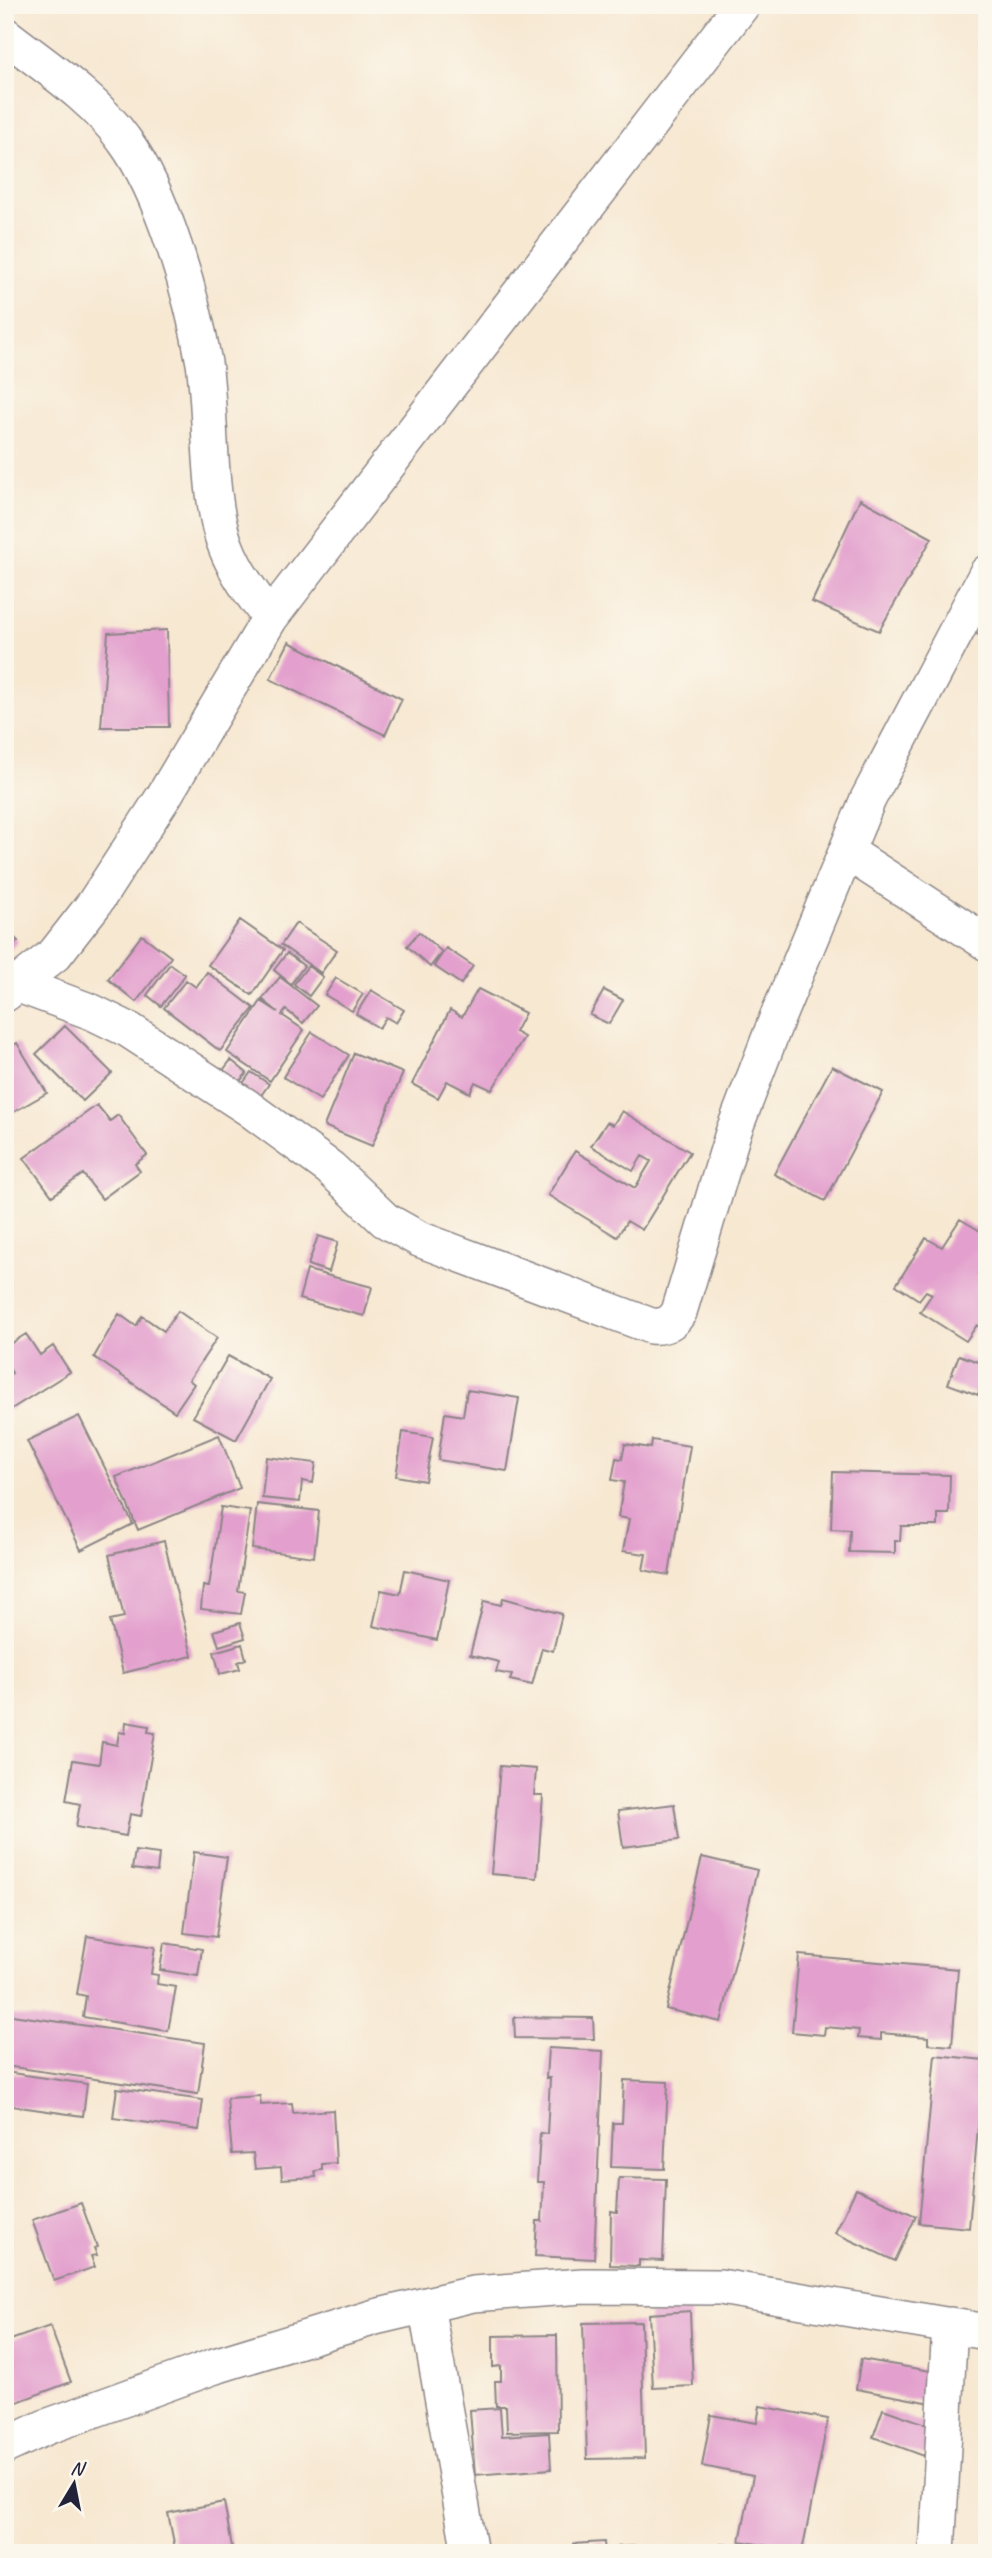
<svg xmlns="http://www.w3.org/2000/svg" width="992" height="2558" font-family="Caveat,sans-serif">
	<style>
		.building { fill: #e3a0ce }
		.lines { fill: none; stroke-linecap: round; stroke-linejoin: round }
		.minor-casing { stroke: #8c8586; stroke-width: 38 }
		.minor { stroke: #fff; stroke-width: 35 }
	</style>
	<rect width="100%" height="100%" fill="#fbf7ec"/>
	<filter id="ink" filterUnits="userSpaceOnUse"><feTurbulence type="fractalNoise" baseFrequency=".0143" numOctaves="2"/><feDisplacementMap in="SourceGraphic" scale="14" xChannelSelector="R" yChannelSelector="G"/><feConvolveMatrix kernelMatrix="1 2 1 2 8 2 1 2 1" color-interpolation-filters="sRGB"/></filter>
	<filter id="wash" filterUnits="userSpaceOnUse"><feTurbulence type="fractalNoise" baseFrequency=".00686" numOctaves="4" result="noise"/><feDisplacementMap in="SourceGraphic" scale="28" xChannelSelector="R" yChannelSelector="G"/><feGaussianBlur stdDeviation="1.57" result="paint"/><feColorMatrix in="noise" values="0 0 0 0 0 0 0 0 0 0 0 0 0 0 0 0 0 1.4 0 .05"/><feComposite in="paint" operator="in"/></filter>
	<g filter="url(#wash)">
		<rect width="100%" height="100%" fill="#f7e8d2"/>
		<g id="blocks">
			<path class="building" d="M860,499L932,538L879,631L812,602Z
				M987,613V640L975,633Z
				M167,630L169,727H101L108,633Z
				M289,642L402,699L385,735L270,679Z
				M240,920L283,950L252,995L208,965Z
				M296,923L337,950L321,973L281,945Z
				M5,929L18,941L5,955Z
				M419,932L442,952L430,967L407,946Z
				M142,935L171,957L136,1002L108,979Z
				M446,948L473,966L461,984L434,966Z
				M287,953L304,966L291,984L274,970Z
				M170,964L185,975L161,1006L147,995Z
				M308,966L323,977L309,996L294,984Z
				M207,972L254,1008L220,1051L164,1008L186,980L196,987Z
				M280,977L317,1006L303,1023L286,1010L282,1015L304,1030L270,1081L227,1052L261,1001L278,1012L262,999Z
				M336,978L363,994L352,1011L325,995Z
				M478,989L525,1013L515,1032L524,1037L492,1090L475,1082L470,1093L447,1081L438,1098L412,1084L450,1010L462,1017Z
				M371,990L404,1010L396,1023L386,1017L379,1028L356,1014Z
				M604,990L623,1000L609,1024L590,1015Z
				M65,1026L112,1073L83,1101L36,1054Z
				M312,1032L349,1055L320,1100L283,1077Z
				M17,1043L47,1093L5,1117V1049Z
				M354,1053L403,1073L372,1146L324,1126Z
				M231,1060L247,1073L237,1085L221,1073Z
				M832,1066L883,1092L825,1201L774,1174Z
				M251,1072L269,1084L255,1104L237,1092Z
				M97,1105L110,1121L118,1115L147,1155L135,1164L140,1171L102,1199L83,1174L52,1196L24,1158Z
				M622,1111L690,1152L642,1230L627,1221L617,1237L548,1195L575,1151L635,1188L651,1161L642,1156L633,1171L591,1146L607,1122L613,1125Z
				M960,1219L987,1235V1260L978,1274L987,1279V1332L977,1325L966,1341L920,1312L932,1294L926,1291L919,1300L896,1285L926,1238L942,1247Z
				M318,1236L338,1242L329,1272L308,1265Z
				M307,1270L372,1287L364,1316L299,1299Z
				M178,1311L217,1338L189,1380L194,1384L175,1412L94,1357L119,1314L136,1326L142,1316L164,1331Z
				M26,1334L40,1355L53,1346L70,1372L5,1413V1378L12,1373L5,1361V1347Z
				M959,1355L987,1365L978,1395L948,1384Z
				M228,1356L270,1379L236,1440L193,1417Z
				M467,1390L519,1398L507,1471L438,1460L445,1413L463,1416Z
				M79,1416L133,1524L81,1550L27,1441Z
				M403,1432L433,1437L425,1481L396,1476Z
				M219,1435L240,1488L138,1530L116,1477Z
				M652,1440L690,1446L669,1575L643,1570L646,1554L623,1551L629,1519L618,1517L624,1482L612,1480L616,1458L622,1459L625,1444L651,1448Z
				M266,1457L316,1463L313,1483L302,1481L300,1502L262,1498Z
				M833,1472L950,1475L949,1514H938V1526H901L900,1541H895V1553L849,1552L850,1530L831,1529Z
				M257,1504L319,1511L314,1557L252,1549Z
				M221,1507L250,1511L238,1591L245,1592L241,1614L201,1609L203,1586L209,1587Z
				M164,1541L192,1656L123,1673L110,1620L124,1617L109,1555Z
				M405,1570L449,1580L437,1640L373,1626L381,1590L400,1594Z
				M503,1598L562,1614L553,1651L542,1648L532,1685L510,1680L512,1675L496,1672L499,1662L470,1655L484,1601L501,1605Z
				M240,1623L245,1638L219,1646L214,1631Z
				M242,1644L246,1659L238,1662L240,1669L220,1674L214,1652Z
				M126,1722L149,1726L148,1732L155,1733L141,1816L130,1814L126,1836L76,1827L80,1804L66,1801L73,1760L99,1764L102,1742L117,1745L119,1732L125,1733Z
				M500,1766L536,1769L534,1795H543L537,1878L491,1874Z
				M674,1804L679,1840L623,1847L618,1811Z
				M135,1851L159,1854L157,1872L132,1869Z
				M194,1852L227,1857L216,1937L184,1933Z
				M702,1857L757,1870L721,2022L666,2009Z
				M87,1936L155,1947L151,1974L158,1975L157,1984L176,1987L168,2031L83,2017L86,1996L77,1994Z
				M164,1943L202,1949L198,1976L160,1970Z
				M799,1955L958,1969L952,2046L928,2044V2037L881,2033V2040L858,2038L859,2030L825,2027L824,2035L792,2032Z
				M5,2014L205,2043L198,2094L5,2066Z
				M514,2017L593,2018L594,2039L515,2038Z
				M548,2048L603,2051L594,2259L535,2256L537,2221H542L544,2182H537L540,2133L547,2134L550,2078H546Z
				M935,2055L984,2060L969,2228L919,2223Z
				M5,2072L87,2084L83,2116L5,2105Z
				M624,2080L668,2082L664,2169L611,2167L613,2123H622Z
				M117,2088L203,2100L199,2130L113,2118Z
				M260,2096L261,2105L292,2103L293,2113L333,2110L336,2163L322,2164V2170L315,2171L316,2177L282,2179L281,2167L255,2169L253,2153L232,2154L227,2098Z
				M619,2178L666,2179L663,2261L639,2260V2266L610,2265L611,2211L617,2212Z
				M856,2189L916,2216L895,2261L835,2233Z
				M81,2203L97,2247L94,2248L97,2255L91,2256L95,2267L54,2281L32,2220Z
				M690,2311L693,2386L653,2388L649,2314Z
				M641,2322L645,2458L587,2459L583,2323Z
				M50,2326L71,2382L12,2404L5,2386V2342Z
				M557,2335L558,2431L507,2432L506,2406H496L495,2381H501V2366L493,2367V2336Z
				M861,2359L942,2373L937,2404L856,2389Z
				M760,2406L828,2419L802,2552L740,2541L753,2476L702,2466L711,2415L757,2423Z
				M500,2408L502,2436L549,2433L551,2469L475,2475L470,2410Z
				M883,2409L935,2427L924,2456L873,2437Z
				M224,2502L233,2553H176L168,2513Z
				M604,2542L605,2553H573V2544Z
				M721,2544L746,2547V2553H720Z
				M642,2546V2553H618L617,2547Z"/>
		</g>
	</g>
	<g filter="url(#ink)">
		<use href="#blocks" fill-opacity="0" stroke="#8c8586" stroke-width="2"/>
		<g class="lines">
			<defs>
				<path id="minor" d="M5,35C46,67 94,98 124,140C163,192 193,299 204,363C212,416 207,500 226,547C236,573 253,595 270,618
					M847,852L987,943
					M19,985L92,1012L129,1030L247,1107L330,1168L385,1220L419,1239L651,1326C664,1327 672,1324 679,1312L733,1133L776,1021L868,799L987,573
					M5,994L55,954L94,904L164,796L270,618L742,5
					M426,2305L470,2553
					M5,2446L46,2427L215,2366L375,2317L473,2294L583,2286L720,2287L987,2332
					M937,2553L950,2325"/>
			</defs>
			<use href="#minor" class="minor-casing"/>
			<use href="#minor" class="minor"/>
		</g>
	</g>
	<rect width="992" height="2558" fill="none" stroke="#fbf7ec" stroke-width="28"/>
	<g transform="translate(74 2484) rotate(10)" stroke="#fbf7ec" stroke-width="5" paint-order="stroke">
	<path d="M0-5L12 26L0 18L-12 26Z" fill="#22223b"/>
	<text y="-10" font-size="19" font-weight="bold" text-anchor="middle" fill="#22223b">N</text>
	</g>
</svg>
